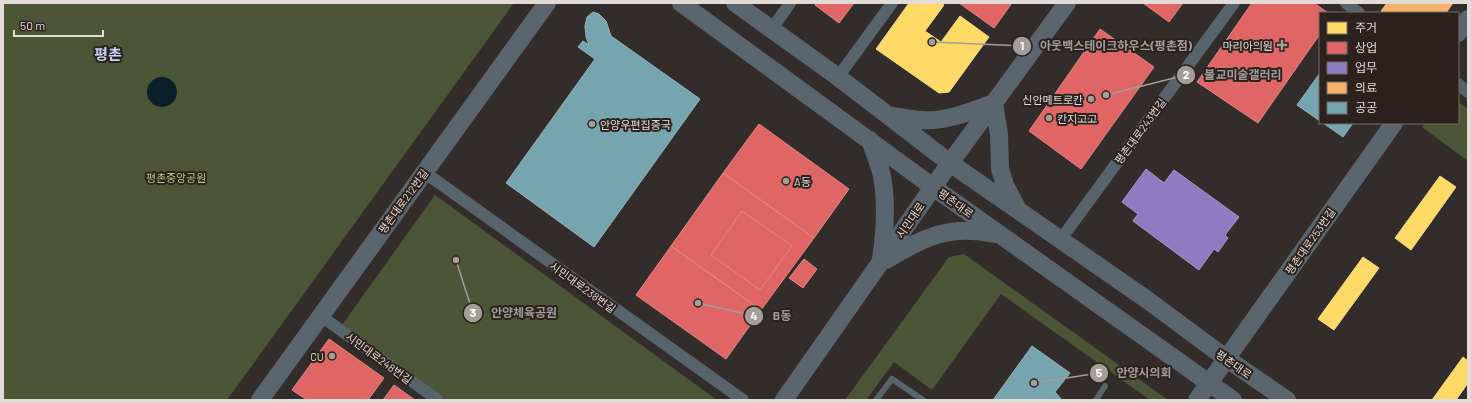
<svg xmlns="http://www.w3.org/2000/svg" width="1471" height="403" font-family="Barlow,'Noto Sans KR',sans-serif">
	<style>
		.green { fill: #4c5636 }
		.water { fill: #0b1f28 }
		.homes { fill: #ffd966; stroke: #f6da88 }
		.shops { fill: #e06666; stroke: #e18988 }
		.offices { fill: #8e7cc3; stroke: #a798c9 }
		.health { fill: #f6b26b; stroke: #f0be8c }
		.public { fill: #76a5af; stroke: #96b5bb }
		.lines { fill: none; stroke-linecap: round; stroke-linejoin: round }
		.lane { stroke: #58646c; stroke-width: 6 }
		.street { stroke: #58646c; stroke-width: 12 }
		.secondary { stroke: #5a656e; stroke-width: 18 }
		.poi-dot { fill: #a49e9b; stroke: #2c221d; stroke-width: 1.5 }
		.labels { text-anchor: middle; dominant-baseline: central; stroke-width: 4; stroke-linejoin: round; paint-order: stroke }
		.poi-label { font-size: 11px; fill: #e2dbd8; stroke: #2c221d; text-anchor: end }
		.street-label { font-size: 11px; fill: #e2dbd8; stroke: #2c221d }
		.park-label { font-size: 11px; fill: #b1d07c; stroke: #2c221d }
		.district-label { font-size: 15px; font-weight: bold; fill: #c6d2fc; stroke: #2c221d }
		.leader { fill: none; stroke: #a49e9b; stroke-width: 1.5 }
		.callout-dot { fill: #a49e9b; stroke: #2c221d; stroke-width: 1.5 }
		.mark-label { font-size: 12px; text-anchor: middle; font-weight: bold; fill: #fff }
		.callout-label { font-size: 12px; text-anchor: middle; font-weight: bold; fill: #a49e9b; stroke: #2c221d; stroke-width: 4; stroke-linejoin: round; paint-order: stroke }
	</style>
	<rect width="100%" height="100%" fill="#322c2a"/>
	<path class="green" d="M3,3H514L227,400H3Z
		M1458,102L1468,109V161L1422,127L1425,123H1458Z
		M435,195L717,400H447L342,325Z
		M964,254L1168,400H1150L1001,294L932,390L894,362L866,400H845L949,257Z"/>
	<path class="water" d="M147 92a15 15 0 1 1 30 0a15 15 0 1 1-30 0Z"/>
	<path class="homes" d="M909,3H941L944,5L925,31L941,42L960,16L989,37L949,92L939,93L876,49Z
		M1440,176L1456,187L1411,250L1395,238Z
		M1363,257L1379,268L1334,330L1318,319Z
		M1463,357L1468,361V383L1456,400H1432Z"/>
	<path class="shops" d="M816,3H854L839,23L815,5Z
		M959,3H1012L994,28Z
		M1143,3H1183L1169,22Z
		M1252,3H1314L1328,13H1320V34L1258,123L1197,82Z
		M1100,29L1154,67L1081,169L1029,131Z
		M759,124L849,189L814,238L723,173Z
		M723,173L814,238L761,310L671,246Z
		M742,211L792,246L760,290L711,255Z
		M671,246L761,310L726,359L636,295Z
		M804,259L817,269L803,288L789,278Z
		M329,339L384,378L368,400H307L292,390Z
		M394,385L415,400H383Z"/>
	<path class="offices" d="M1146,169L1164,183L1174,170L1239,217L1225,235L1228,238L1218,252L1214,249L1199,270L1133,221L1138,214L1122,202Z"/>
	<path class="health" d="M1387,3H1453L1446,13H1384L1381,11Z"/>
	<path class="public" d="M593,12L599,14L606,21L611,36L700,99L594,247L506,183L595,59L578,47L583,41L589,45L586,37L585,26L587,17Z
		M1320,73V121L1297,105Z
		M1323,123H1353L1343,137Z
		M1032,346L1070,373L1055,392L1062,400H993Z"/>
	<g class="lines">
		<path class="lane" d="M876,400L892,379L923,400
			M1096,400L1105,386"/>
		<path class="street" d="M1346,3L1359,13
			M772,29L790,3
			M838,77L892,3
			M1458,84L1468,92
			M424,172L743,400
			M1061,239L1234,3
			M321,316L438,400"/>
		<path class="secondary" d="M681,3L933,187L1233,400
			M735,3L838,77L950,163L1146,299L1227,359L1287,400
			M1458,33L1468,19
			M888,115C899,117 911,119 922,120C947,122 971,111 994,103L999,134L1000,169L1005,185L1016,206
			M870,140C874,152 879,163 882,176C887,203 885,232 881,259
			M886,260C924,237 950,224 995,234
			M260,400L547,3
			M784,400L950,163L1067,3
			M1197,400L1394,123"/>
	</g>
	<g class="poi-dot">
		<path d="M1280 39h4v4h4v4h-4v4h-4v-4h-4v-4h4z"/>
		<circle cx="1091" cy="99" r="4"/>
		<circle cx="1049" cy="118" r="4"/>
		<circle cx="592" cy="124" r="4"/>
		<circle cx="786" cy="181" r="4"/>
		<circle cx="332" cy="356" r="4"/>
	</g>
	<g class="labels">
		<g class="poi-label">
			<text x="1273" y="45">마리아의원</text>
			<text x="1083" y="99">신안메트로칸</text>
			<text x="1057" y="118" text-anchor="start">칸지고고</text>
			<text x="600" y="124" text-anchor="start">안양우편집중국</text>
			<text x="794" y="181" text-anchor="start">A동</text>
			<text x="324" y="356">CU</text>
		</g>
		<g class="street-label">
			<text transform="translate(1140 131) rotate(-54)">평촌대로243번길</text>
			<text transform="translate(403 201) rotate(-54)">평촌대로212번길</text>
			<text transform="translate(956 203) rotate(36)">평촌대로</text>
			<text transform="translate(910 220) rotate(-55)">시민대로</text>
			<text transform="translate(1310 241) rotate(-55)">평촌대로253번길</text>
			<text transform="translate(583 287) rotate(36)">시민대로238번길</text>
			<text transform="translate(379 358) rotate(36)">시민대로248번길</text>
			<text transform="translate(1234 364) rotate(35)">평촌대로</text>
		</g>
		<g class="park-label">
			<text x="176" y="177">평촌중앙공원</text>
		</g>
		<g class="district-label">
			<text x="108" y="54">평촌</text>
		</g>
	</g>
	<path class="leader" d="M932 42L1022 46M1106 95L1186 75M456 260L473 313M698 303L754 316M1034 383L1099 373"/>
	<g class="callout-dot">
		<circle cx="932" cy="42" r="4"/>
		<circle cx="1106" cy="95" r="4"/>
		<circle cx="456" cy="260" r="4"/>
		<circle cx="698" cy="303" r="4"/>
		<circle cx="1034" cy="383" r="4"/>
		<circle cx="1022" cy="46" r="10"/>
		<circle cx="1186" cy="75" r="10"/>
		<circle cx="473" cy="313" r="10"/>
		<circle cx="754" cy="316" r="10"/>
		<circle cx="1099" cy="373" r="10"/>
	</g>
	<g class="mark-label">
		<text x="1022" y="50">1</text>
		<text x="1186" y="79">2</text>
		<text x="473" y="317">3</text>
		<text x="754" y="320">4</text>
		<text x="1099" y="377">5</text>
	</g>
	<g class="callout-label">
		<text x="1116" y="50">아웃백스테이크하우스(평촌점)</text>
		<text x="1243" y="79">불교미술갤러리</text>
		<text x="524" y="317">안양체육공원</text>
		<text x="782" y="320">B동</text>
		<text x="1144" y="377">안양시의회</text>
	</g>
	<rect width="1471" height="403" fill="none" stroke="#e2dbd8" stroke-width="8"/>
	<rect x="1319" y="12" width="140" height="112" fill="#2c221d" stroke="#756c68"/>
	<rect x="1327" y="22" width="20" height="12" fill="#ffd966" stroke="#756c68"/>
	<text x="1355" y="32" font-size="12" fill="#e2dbd8">주거</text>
	<rect x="1327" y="42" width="20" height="12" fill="#e06666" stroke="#756c68"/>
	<text x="1355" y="52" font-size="12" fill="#e2dbd8">상업</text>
	<rect x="1327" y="62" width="20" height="12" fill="#8e7cc3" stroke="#756c68"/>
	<text x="1355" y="72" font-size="12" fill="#e2dbd8">업무</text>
	<rect x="1327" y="82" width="20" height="12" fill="#f6b26b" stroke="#756c68"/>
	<text x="1355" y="92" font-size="12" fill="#e2dbd8">의료</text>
	<rect x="1327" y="102" width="20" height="12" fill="#76a5af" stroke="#756c68"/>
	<text x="1355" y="112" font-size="12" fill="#e2dbd8">공공</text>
	<path d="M14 30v6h89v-6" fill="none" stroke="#e2dbd8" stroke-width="2"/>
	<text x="20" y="30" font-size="12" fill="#e2dbd8" stroke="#2c221d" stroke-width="3" paint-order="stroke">50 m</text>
</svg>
